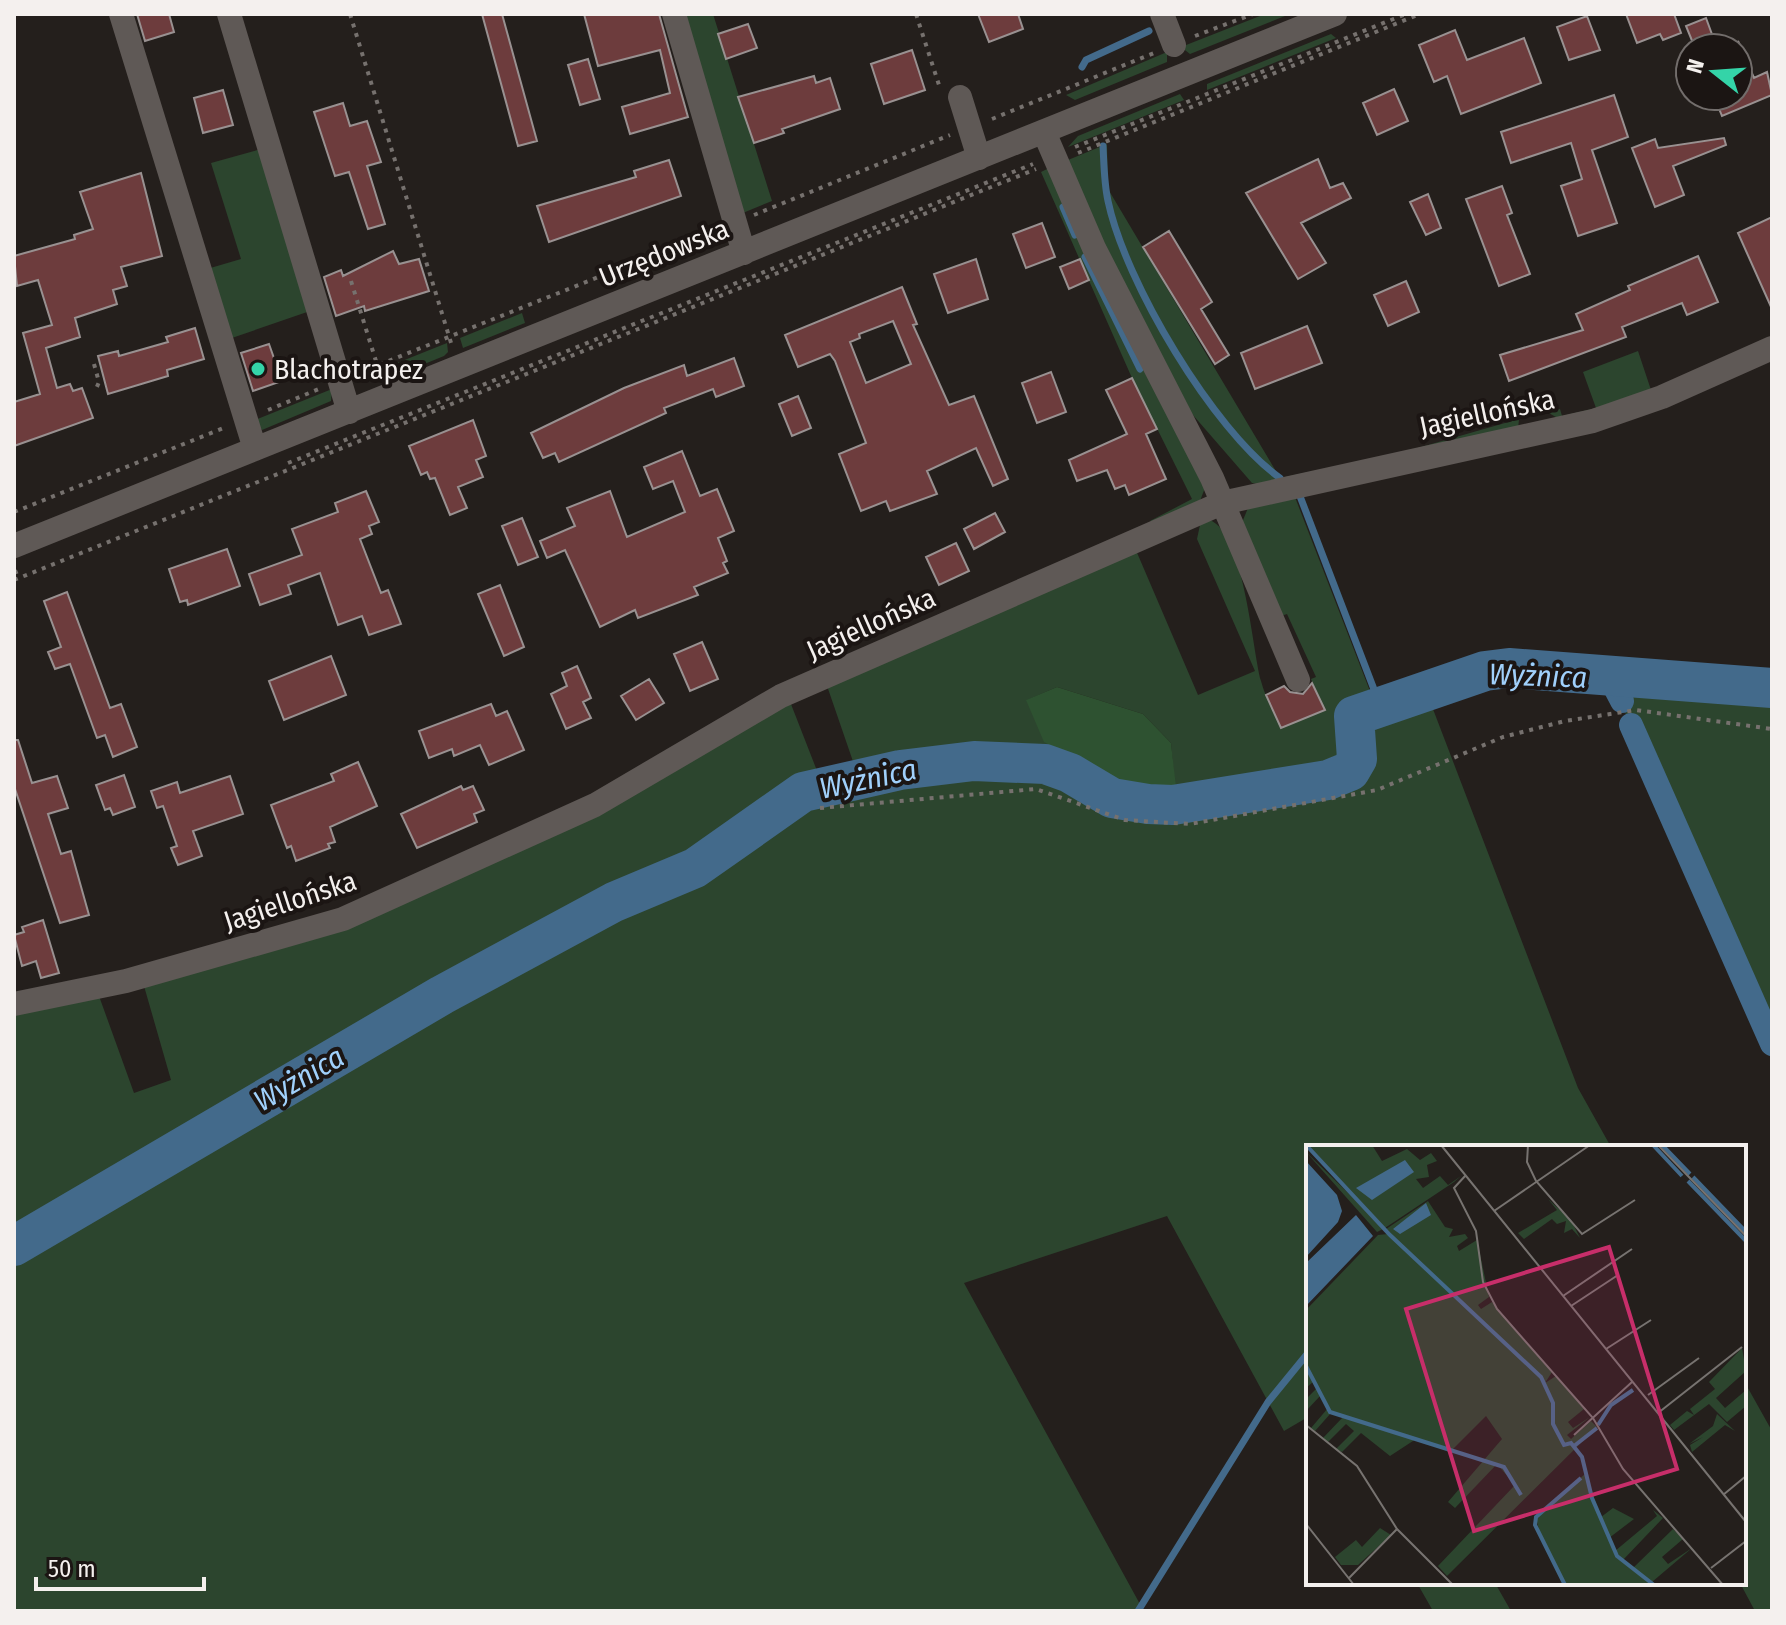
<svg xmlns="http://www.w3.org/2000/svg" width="1786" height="1625" font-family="'Fira Sans Condensed',sans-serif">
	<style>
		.green { fill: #2c452e; fill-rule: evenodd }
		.forest { fill: #2e5231 }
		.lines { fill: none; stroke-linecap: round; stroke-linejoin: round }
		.stream { stroke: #436a8b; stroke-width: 7 }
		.canal { stroke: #436a8b; stroke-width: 24 }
		.river { stroke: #436a8b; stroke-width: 40 }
		.building { fill: #6d3c3d; stroke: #999191; stroke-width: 2; fill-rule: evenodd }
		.path { stroke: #76716e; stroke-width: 4; stroke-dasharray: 4 6; stroke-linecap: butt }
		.minor { stroke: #5f5956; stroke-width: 24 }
		.poi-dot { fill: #34d4a8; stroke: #1b1513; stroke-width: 3 }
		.labels { text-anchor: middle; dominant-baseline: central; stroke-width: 8; stroke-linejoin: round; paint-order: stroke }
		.street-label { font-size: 28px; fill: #f4f0ee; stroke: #1b1513 }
		.poi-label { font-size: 28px; fill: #f4f0ee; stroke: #1b1513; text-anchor: start }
		.water-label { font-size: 30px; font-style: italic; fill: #a0d0fb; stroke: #1b1513 }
		.inset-river { fill: none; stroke: #436a8b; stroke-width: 4 }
		.inset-road { fill: none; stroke: #777370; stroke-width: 2 }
		.view { fill: #c72e6a; fill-opacity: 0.15; stroke: #c72e6a; stroke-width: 4 }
		.inset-edge { fill: none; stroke: #f4f0ee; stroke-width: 4 }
	</style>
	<rect width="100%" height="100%" fill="#241f1c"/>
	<path class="green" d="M679,14H713L772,201L738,215Z
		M1265,14H1290L1190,54L1181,47Z
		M1331,34L1336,38L1207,90V84Z
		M1167,52V62L1075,100L1066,95Z
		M1180,94L1184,100L1068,147L1078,136Z
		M1107,144L1108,189L1280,478L1400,453L1519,419L1518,430L1258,484L1252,483L1186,407L1096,238L1068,160Z
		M261,149L310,311L229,339L207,269L241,259L211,163Z
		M1051,167L1206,485L1200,501L1158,524L1150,521L1192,499L1132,378L1041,172Z
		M522,313L525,323L463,348L460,338Z
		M447,343L448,352L444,356L395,376L387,371V367Z
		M1638,351L1651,390L1563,421L1547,412L1560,409L1562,416L1596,408L1583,372Z
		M332,389L331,401L262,430L255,420Z
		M1293,492L1373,699L1423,683L1578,1088L1611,1147H1308V1417L1284,1431L1167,1216L964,1283L1141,1606L1137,1611H14V1012L99,996L134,1093L171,1080L144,986L317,936L789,699L821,781L857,773L825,680L1135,548L1198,695L1255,671L1197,539L1200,525L1206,519C1244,525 1252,649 1261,681C1265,697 1274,712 1281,727L1324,709L1311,679L1316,677L1287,614L1281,616L1241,525L1248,508ZM1057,687L1143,714L1171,743L1175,787L1027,700Z
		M1612,683L1772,695V1044Z
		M1744,1381L1772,1431V1611H1755L1740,1583H1744Z
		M1417,1583H1495L1511,1611H1433Z"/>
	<path class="forest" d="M1057,687L1143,714L1171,743L1176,787L1140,790L1044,742L1026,700Z"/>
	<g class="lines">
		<path class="stream" d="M1082,67L1086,60L1149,31
			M1103,146C1104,164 1104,183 1108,201C1125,282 1213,430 1280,478
			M1063,207L1075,235
			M1085,257L1140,369
			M1298,491L1380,705
			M1138,1611L1268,1402L1308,1353"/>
		<path class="canal" d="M1609,676L1622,701
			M1631,725L1772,1044"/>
		<path class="river" d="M14,1246L442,995L614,902L695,868L803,792L900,770L974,761L1045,764L1070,773L1112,798L1148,804L1173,805L1328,780L1350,771L1357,759L1354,716L1485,671L1509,668L1772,688"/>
	</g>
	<path class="building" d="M137,14H169L174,32L145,41Z
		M482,14H502L537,141L518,146Z
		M584,14H659L688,117L630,134L622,107L670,93L660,50L598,66Z
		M978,14H1018L1023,29L989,42Z
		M1626,14H1674L1681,33L1663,40L1660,34L1637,43Z
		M1587,16L1600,50L1569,60L1557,27Z
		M1706,18L1717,48H1695L1686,26Z
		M748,24L757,48L726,59L718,34Z
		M1455,30L1467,60L1524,38L1541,83L1461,114L1447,76L1434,82L1419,45Z
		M1738,41L1754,78L1767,72L1772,95L1722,116L1714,96H1738Z
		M912,50L925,90L884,104L871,64Z
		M588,59L600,99L580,105L568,65Z
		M814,76L816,83L830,78L840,109L782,129L784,133L754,143L738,97Z
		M1394,89L1408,121L1377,135L1363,103Z
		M223,90L233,125L203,133L194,98Z
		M1614,95L1628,137L1592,150L1617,223L1578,236L1561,186L1582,179L1571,143L1511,163L1501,132Z
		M343,103L350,126L367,121L381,162L367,166L385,224L368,229L349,172L335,176L314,112Z
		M1724,138L1726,145L1673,166L1684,195L1655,207L1632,148L1655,139L1658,148Z
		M1318,159L1330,188L1343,183L1351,198L1301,223L1326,263L1298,279L1246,193Z
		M669,160L681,196L549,242L537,206L636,177L634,171Z
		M141,173L162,256L121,267L127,286L113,290L117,304L75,318L80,337L46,348L57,388L70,384L73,391L82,388L93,418L14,446V402L40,394L23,333L52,325L38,280L17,286L14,256L75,239L74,235L93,229L80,192Z
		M1502,186L1512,213L1507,215L1530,274L1499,286L1466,199Z
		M1428,194L1441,228L1426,235L1410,202Z
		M1772,217V309L1738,233Z
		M1042,223L1055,257L1026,268L1013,234Z
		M1169,231L1212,302L1201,309L1229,355L1215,364L1143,247Z
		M393,251L399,264L419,259L429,291L365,311L364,306L336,316L324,277L341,270L343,276Z
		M1698,256L1718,302L1687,315L1682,303L1622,327L1626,337L1509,381L1500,355L1583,330L1576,314L1630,290L1628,286Z
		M976,259L988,299L948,313L934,274Z
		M1080,259L1089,280L1069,289L1060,267Z
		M1406,281L1419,312L1388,326L1374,295Z
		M902,287L917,324L913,325L949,405L974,396L1008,479L993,486L976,448L927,471L937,494L890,511L886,501L861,511L839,454L866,443L835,361L830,354L798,367L785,335ZM893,321L911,364L866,383L850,342L860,338L859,334Z
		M1307,326L1322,363L1255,389L1241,353Z
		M195,328L204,359L167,370L168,376L108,394L98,356L118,351L119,356L168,342L166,337Z
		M269,344L282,381L253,391L241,353Z
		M734,358L744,386L716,397L713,389L664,408L666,413L559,462L555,453L543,458L531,433L624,388L684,365L687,376Z
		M1051,372L1066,412L1037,423L1022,383Z
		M1132,378L1157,429L1146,434L1166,479L1129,495L1125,485L1115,489L1107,470L1077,481L1069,460L1127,434L1106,390Z
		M798,396L811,428L792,436L779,404Z
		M473,420L486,456L476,460L483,477L458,487L467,508L450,515L435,478L430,479L427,472L421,475L409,446Z
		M682,451L700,496L717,489L734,531L718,538L727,561L723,563L728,573L694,587L698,595L638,618L635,610L600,627L565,550L547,558L540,541L575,526L567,508L610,491L627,537L685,512L673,481L653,489L644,467Z
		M366,491L379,522L369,526L372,534L360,539L381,593L388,590L401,624L369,635L362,616L338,625L320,573L288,585L291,594L260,605L249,574L302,555L292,529L338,512L335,503Z
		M995,513L1005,532L974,549L964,529Z
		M522,518L538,557L518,565L502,526Z
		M956,543L969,571L939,585L926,557Z
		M227,549L240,586L188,605L187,600L180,602L169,569Z
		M500,585L524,647L504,656L478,594Z
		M67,592L110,708L121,704L137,747L113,757L105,735L97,738L70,664L55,669L48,652L61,647L44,601Z
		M702,642L718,679L690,691L674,654Z
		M331,656L346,695L284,720L269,681Z
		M577,666L591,698L583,702L591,718L566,729L551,694L567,686L562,673Z
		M649,679L664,703L636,720L621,696Z
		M1312,683L1325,710L1281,728L1266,695L1284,686L1290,692L1303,694Z
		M491,704L496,716L507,711L524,750L489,765L480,745L454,756L452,749L429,758L419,731Z
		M14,740H18L32,783L57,776L68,808L48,814L61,854L71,851L89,915L60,923L14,786Z
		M358,762L377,806L330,827L335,842L328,844L330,848L296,861L291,846L287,848L271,805L334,781L331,774Z
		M124,775L135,807L113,815L110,808L105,810L96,785Z
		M230,776L243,814L193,831L202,856L178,865L171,848L177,846L163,806L157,808L151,791L177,782L180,793Z
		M461,786L463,790L473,786L484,810L474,814L477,822L417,848L401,814Z
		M43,920L59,973L41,978L36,961L22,966L14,935L24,932L22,927Z"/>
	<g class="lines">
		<path class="path" d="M350,14L452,346
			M916,14L939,85
			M1195,36L1253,14
			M992,119L1154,53
			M1075,147L1406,14
			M1078,153L1420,14
			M754,215L950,135
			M351,281L380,374
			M94,364L99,382L96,389
			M361,372L716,230
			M268,410L319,389
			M288,463L1033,164
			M14,512L226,427
			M14,573L23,569
			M14,580L1036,169
			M820,808L1036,789L1125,820L1190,824L1377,790L1503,737L1565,721L1636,710L1772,729"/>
		<path class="minor" d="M121,14L255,449
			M229,14L349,412
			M674,14L744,253
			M1162,14L1174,45
			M960,97L979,158
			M1044,132L1094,248L1212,478L1298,680
			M14,546L1335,14
			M14,1004L126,981L343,919L595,805L781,696L1222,503L1593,421L1662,397L1772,348"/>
	</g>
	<circle class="poi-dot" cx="258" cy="369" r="8"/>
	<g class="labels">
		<g class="street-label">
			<text transform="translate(664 253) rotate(-22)">Urzędowska</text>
			<text transform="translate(1487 413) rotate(-12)">Jagiellońska</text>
			<text transform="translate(871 624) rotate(-24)">Jagiellońska</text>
			<text transform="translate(290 901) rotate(-18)">Jagiellońska</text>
		</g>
		<g class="poi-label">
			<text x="274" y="369">Blachotrapez</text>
		</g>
		<g class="water-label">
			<text transform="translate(1538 676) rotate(2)">Wyżnica</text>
			<text transform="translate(868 779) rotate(-12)">Wyżnica</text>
			<text transform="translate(299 1079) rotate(-30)">Wyżnica</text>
		</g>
	</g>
	<g transform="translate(1306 1145)">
		<rect width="440" height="440" fill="#241f1c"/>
		<path d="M1,0H66L76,16L101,4L114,15L125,8L131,16L121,20L123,32L110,34L117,43L134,31L142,40L155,31L148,37L79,83L70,74L77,84L71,87L0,7L69,74L66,69ZM242,54L265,75L274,93L266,84L258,88L260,76L251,79L246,74L218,94L212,88L251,65ZM122,56L139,82L147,84L143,92L159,89L162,93L151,101L153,106L171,95L183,152L172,160L175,164L186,157L246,227L239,238L250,231L278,264L262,277L267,283L284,272L261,290L265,294L285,276L291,282L141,431L132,421L209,340L191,319L149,363L142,357L196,294L180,271L146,305L110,294L84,311L55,288L36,307L30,304L48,286L40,279L22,297L17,293L37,272L25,268L9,286L5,283L22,263L15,250L0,266V254L11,243L7,237L0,243V165L72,90L82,89L80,84ZM436,203L440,226L410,253L419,263L440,245V261L421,277L403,259L368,285L364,280L381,266L388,270L384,264L409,244L403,237ZM411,269L429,286L419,280L386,307L384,300L397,292L383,299L407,281ZM279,329L310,412L346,440H259L254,431L235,394L230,372ZM307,363L328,374L303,393L295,372ZM347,365L357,373L317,415L309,406L351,371ZM74,383L85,390L52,420H35L29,412L50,395L56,402ZM367,384L377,394L356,412L362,419L386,403L346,437L327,423Z" fill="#2c452e"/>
		<path d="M99,15L108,27L66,55L50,43ZM0,16L31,50L36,66L32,77L0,112ZM120,58L125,70L94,89L87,84ZM50,70L67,91L0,161V118Z" fill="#436a8b"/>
		<path class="inset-river" d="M0,0L84,90L235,232L247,258V279L258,300L265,298L276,312L286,353L311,411L348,440M347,0L376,31M356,0L384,29M387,32L440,87M382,36L440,96M0,221L24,267L198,322L215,350M292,280L305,260L327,245M268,301L291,283M259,440L229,380L230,372L275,333"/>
		<path class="inset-road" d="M135,0L440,377M222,0L221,17L230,36L276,89L329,55M352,0L440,91M160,30L148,43L170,86L177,137L191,164L287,273L317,324L417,440M188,66L284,0M257,151L326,104M265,161L312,130M300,204L345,175M342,250L393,213M352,268L436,202M0,280L51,321L91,384L147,440M268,290L326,237M417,350L440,331M0,379L48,440M405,423L440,396M43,433L91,384"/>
		<path class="view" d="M303,102L371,324L168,386L100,164Z"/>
		<rect width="440" height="440" class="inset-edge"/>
	</g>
	<rect width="1786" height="1625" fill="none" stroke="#f4f0ee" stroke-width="32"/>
	<g transform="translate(1714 72) rotate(287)"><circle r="38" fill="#1b1513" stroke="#726d6b" stroke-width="2"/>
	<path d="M0-6L14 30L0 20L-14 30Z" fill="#34d4a8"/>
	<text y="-12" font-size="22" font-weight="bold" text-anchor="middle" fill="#f4f0ee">N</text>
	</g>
	<path d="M36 1577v12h168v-12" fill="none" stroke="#f4f0ee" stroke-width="4"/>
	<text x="48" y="1577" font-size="24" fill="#f4f0ee" stroke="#1b1513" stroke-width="6" paint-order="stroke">50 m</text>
</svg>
